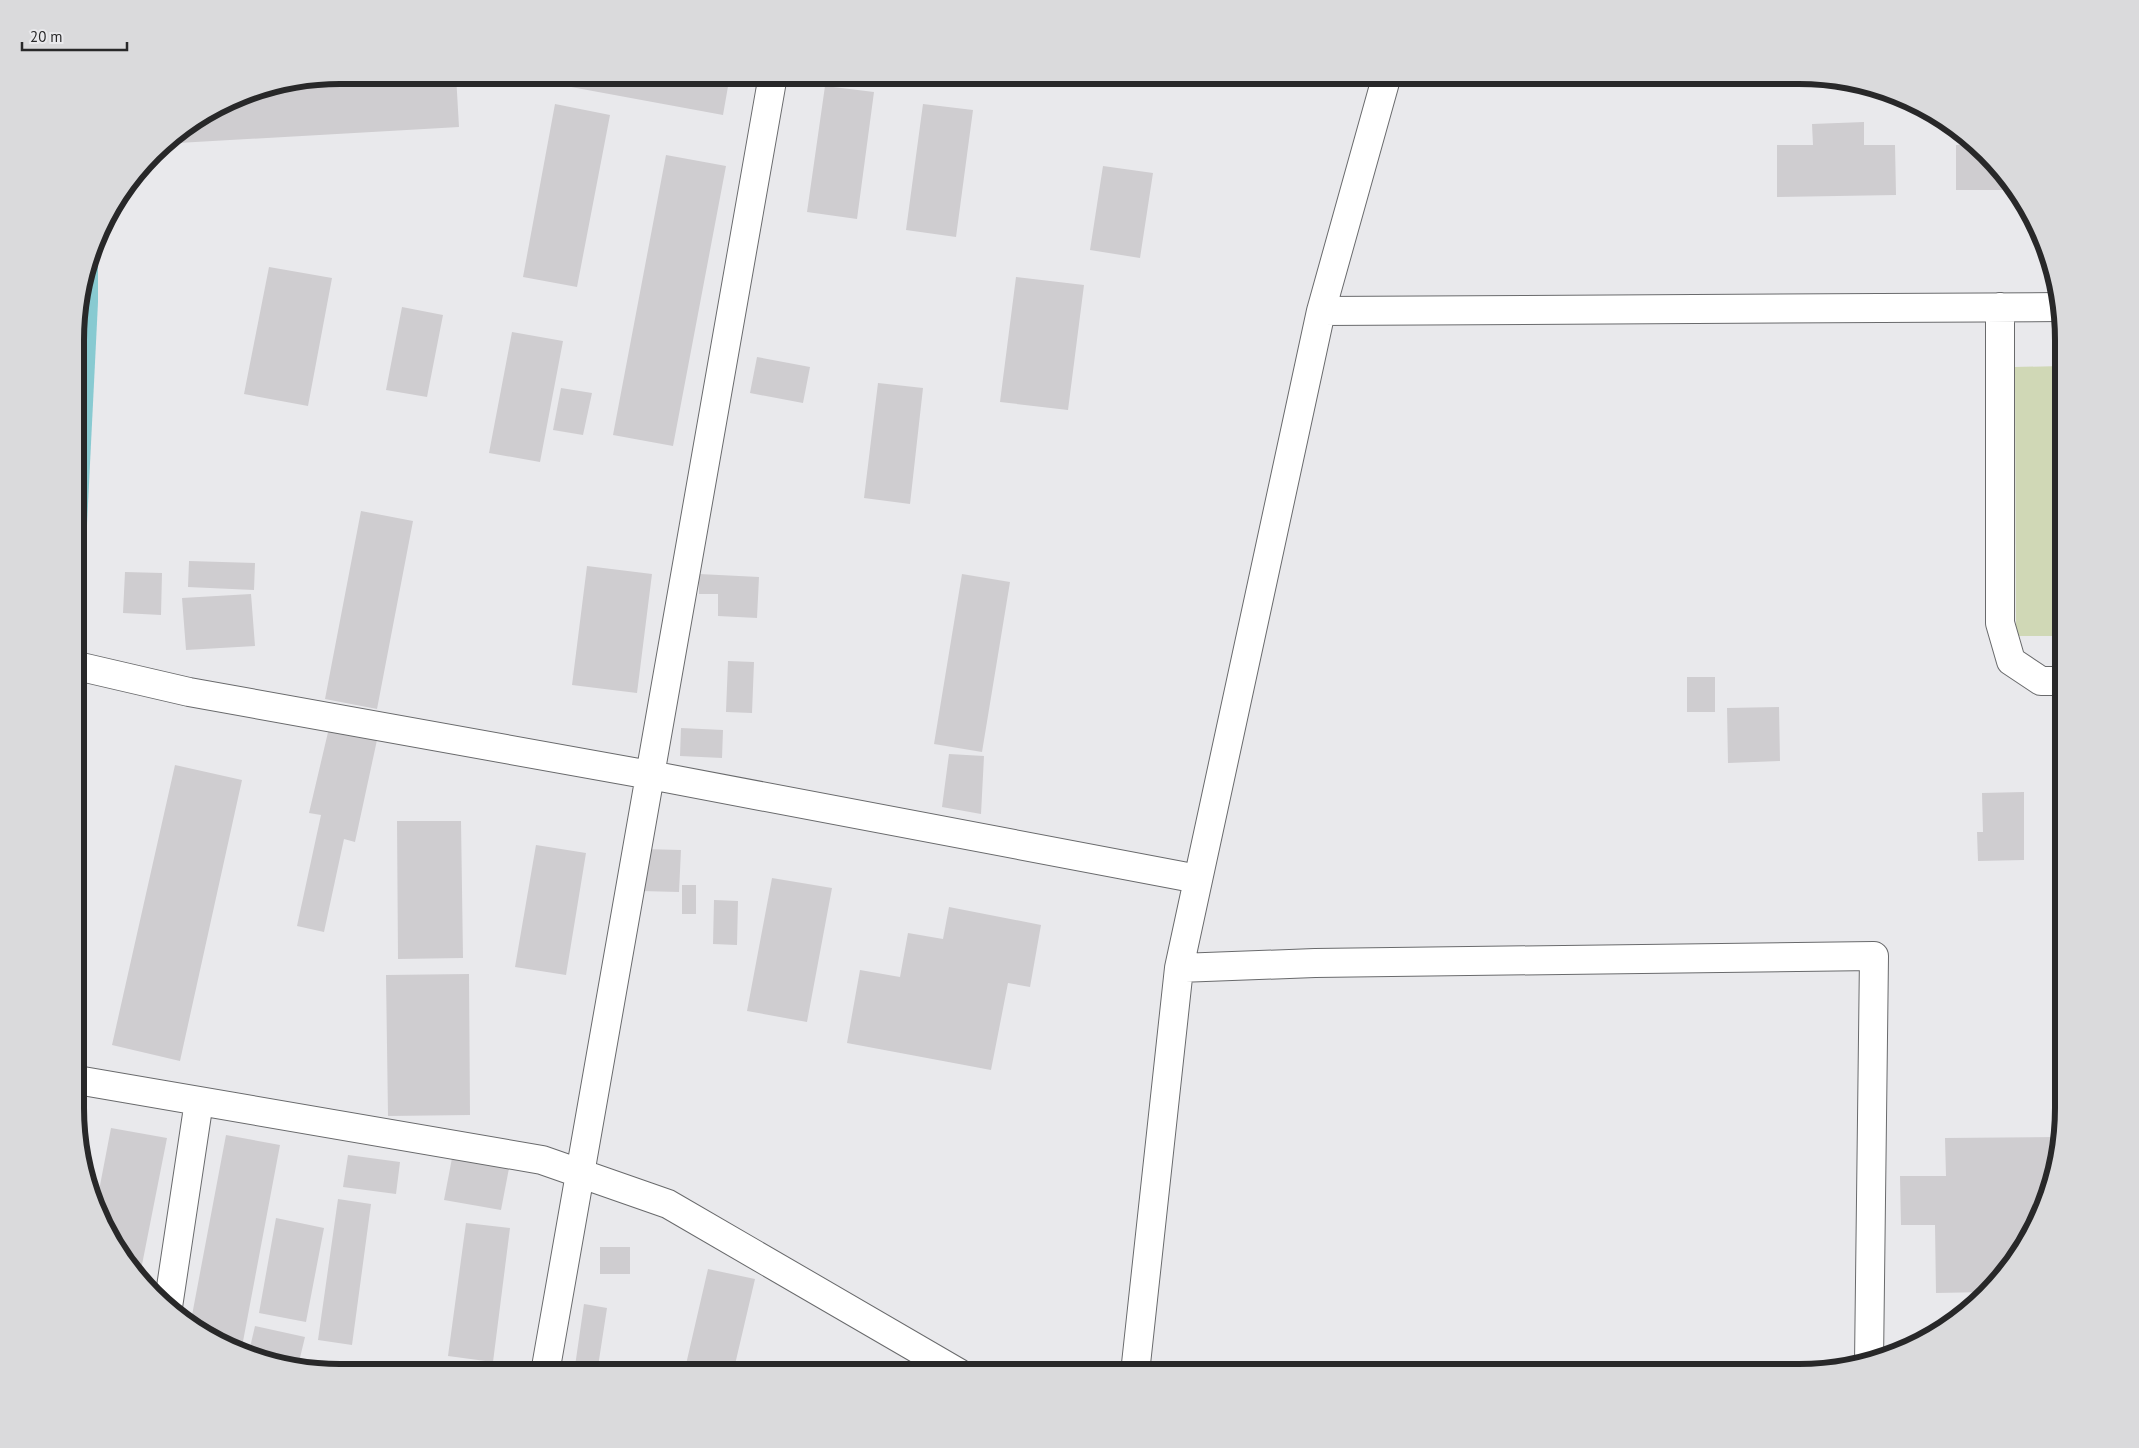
<svg xmlns="http://www.w3.org/2000/svg" width="2139" height="1448" font-family="'PT Sans',sans-serif">
	<style>
		.green { fill: #d0d8b6 }
		.water { fill: #88cad1 }
		.building { fill: #cfcdd0 }
		.lines { fill: none; stroke-linecap: round; stroke-linejoin: round }
		.street-casing { stroke: #696a6c; stroke-width: 30 }
		.street { stroke: #fff; stroke-width: 28 }
		.rim { fill: none; stroke: #282829; stroke-width: 6 }
	</style>
	<rect width="100%" height="100%" fill="#e9e9ec"/>
	<path class="green" d="M2063,366V636H2016L2015,367Z"/>
	<path class="water" d="M95,247L98,249V302L86,545L77,556V306Z"/>
	<path class="building" d="M399,75H456L459,127L178,143L177,133L239,95L316,80Z
		M545,75H730L723,115L544,82Z
		M825,86L874,92L857,219L807,212Z
		M555,104L610,115L577,287L523,277Z
		M923,104L973,110L956,237L906,230Z
		M1864,122V145H1895L1896,195L1777,197V145H1813L1812,124Z
		M1975,144L1998,165L2016,190H1956V145Z
		M666,155L726,166L673,446L613,435Z
		M1103,166L1153,173L1140,258L1090,250Z
		M269,267L332,278L308,406L244,394Z
		M1016,277L1084,285L1068,410L1000,402Z
		M402,307L443,315L427,397L386,390Z
		M512,332L563,341L540,462L489,453Z
		M757,357L810,367L803,403L750,393Z
		M878,383L923,388L910,504L864,498Z
		M561,388L592,393L583,435L553,430Z
		M361,511L413,521L377,709L325,699Z
		M189,561L255,563L254,590L188,587Z
		M587,566L652,574L637,693L572,685Z
		M125,572L162,573L161,615L123,613Z
		M699,574L759,577L757,618L718,616V594H699Z
		M962,574L1010,582L982,752L934,744Z
		M251,594L255,646L186,650L182,598Z
		M728,661L754,662L752,713L726,712Z
		M1687,677H1715V712H1687Z
		M1779,707L1780,761L1728,763L1727,708Z
		M329,728L377,740L355,842L344,839L324,932L297,926L321,815L309,813Z
		M681,728L723,730L722,758L680,756Z
		M949,754L984,756L981,814L942,807Z
		M175,765L242,780L180,1061L112,1045Z
		M2024,792V860L1978,861L1977,832H1983L1982,793Z
		M397,821H461L463,958L398,959Z
		M536,845L586,853L566,975L515,967Z
		M643,849L681,850L679,892L641,891Z
		M772,878L832,888L807,1022L747,1011Z
		M682,885H696V914H682Z
		M714,900L738,901L737,945L713,944Z
		M949,907L1041,925L1030,987L1008,983L991,1070L847,1043L860,970L900,977L908,933L943,939Z
		M469,974L470,1115L388,1116L386,975Z
		M111,1128L167,1138L139,1280L111,1241L97,1201Z
		M226,1135L280,1145L241,1352L190,1326Z
		M2061,1137L2050,1193L2019,1256L1987,1292L1936,1293L1935,1225H1901L1900,1176H1946L1945,1138Z
		M453,1153L510,1163L501,1210L444,1200Z
		M348,1155L400,1162L396,1194L343,1187Z
		M338,1199L371,1204L352,1345L318,1340Z
		M276,1218L324,1228L306,1322L259,1313Z
		M466,1223L510,1228L493,1362L448,1356Z
		M600,1247H630V1274H600Z
		M708,1269L755,1279L733,1373H684Z
		M584,1304L607,1308L597,1373H574Z
		M255,1326L305,1337L298,1366L255,1359L248,1356Z"/>
	<g class="lines">
		<defs>
			<path id="street" d="M2000,307V623L2011,661L2041,681H2063
				M1321,311L2061,307
				M77,666L189,692L650,775L1198,879
				M1179,968L1315,963L1874,956L1869,1363
				M77,1080L542,1160L668,1204L959,1373
				M168,1307L199,1101
				M545,1373L773,75
				M1135,1373L1179,968L1321,311L1387,75"/>
		</defs>
		<use href="#street" class="street-casing"/>
		<use href="#street" class="street"/>
	</g>
	<path d="M0 0H2139V1448H0ZM340 84H1799A256 256 0 0 1 2055 340V1108A256 256 0 0 1 1799 1364H340A256 256 0 0 1 84 1108V340A256 256 0 0 1 340 84Z" fill="#dadadc" fill-rule="evenodd"/>
	<path class="rim" d="M340 84H1799A256 256 0 0 1 2055 340V1108A256 256 0 0 1 1799 1364H340A256 256 0 0 1 84 1108V340A256 256 0 0 1 340 84Z"/>
	<path d="M22 42v8h105v-8" fill="none" stroke="#282829" stroke-width="2.5"/>
	<text x="30" y="42" font-size="15" fill="#282829" stroke="#e9e9ec" stroke-width="4" paint-order="stroke">20 m</text>
</svg>
